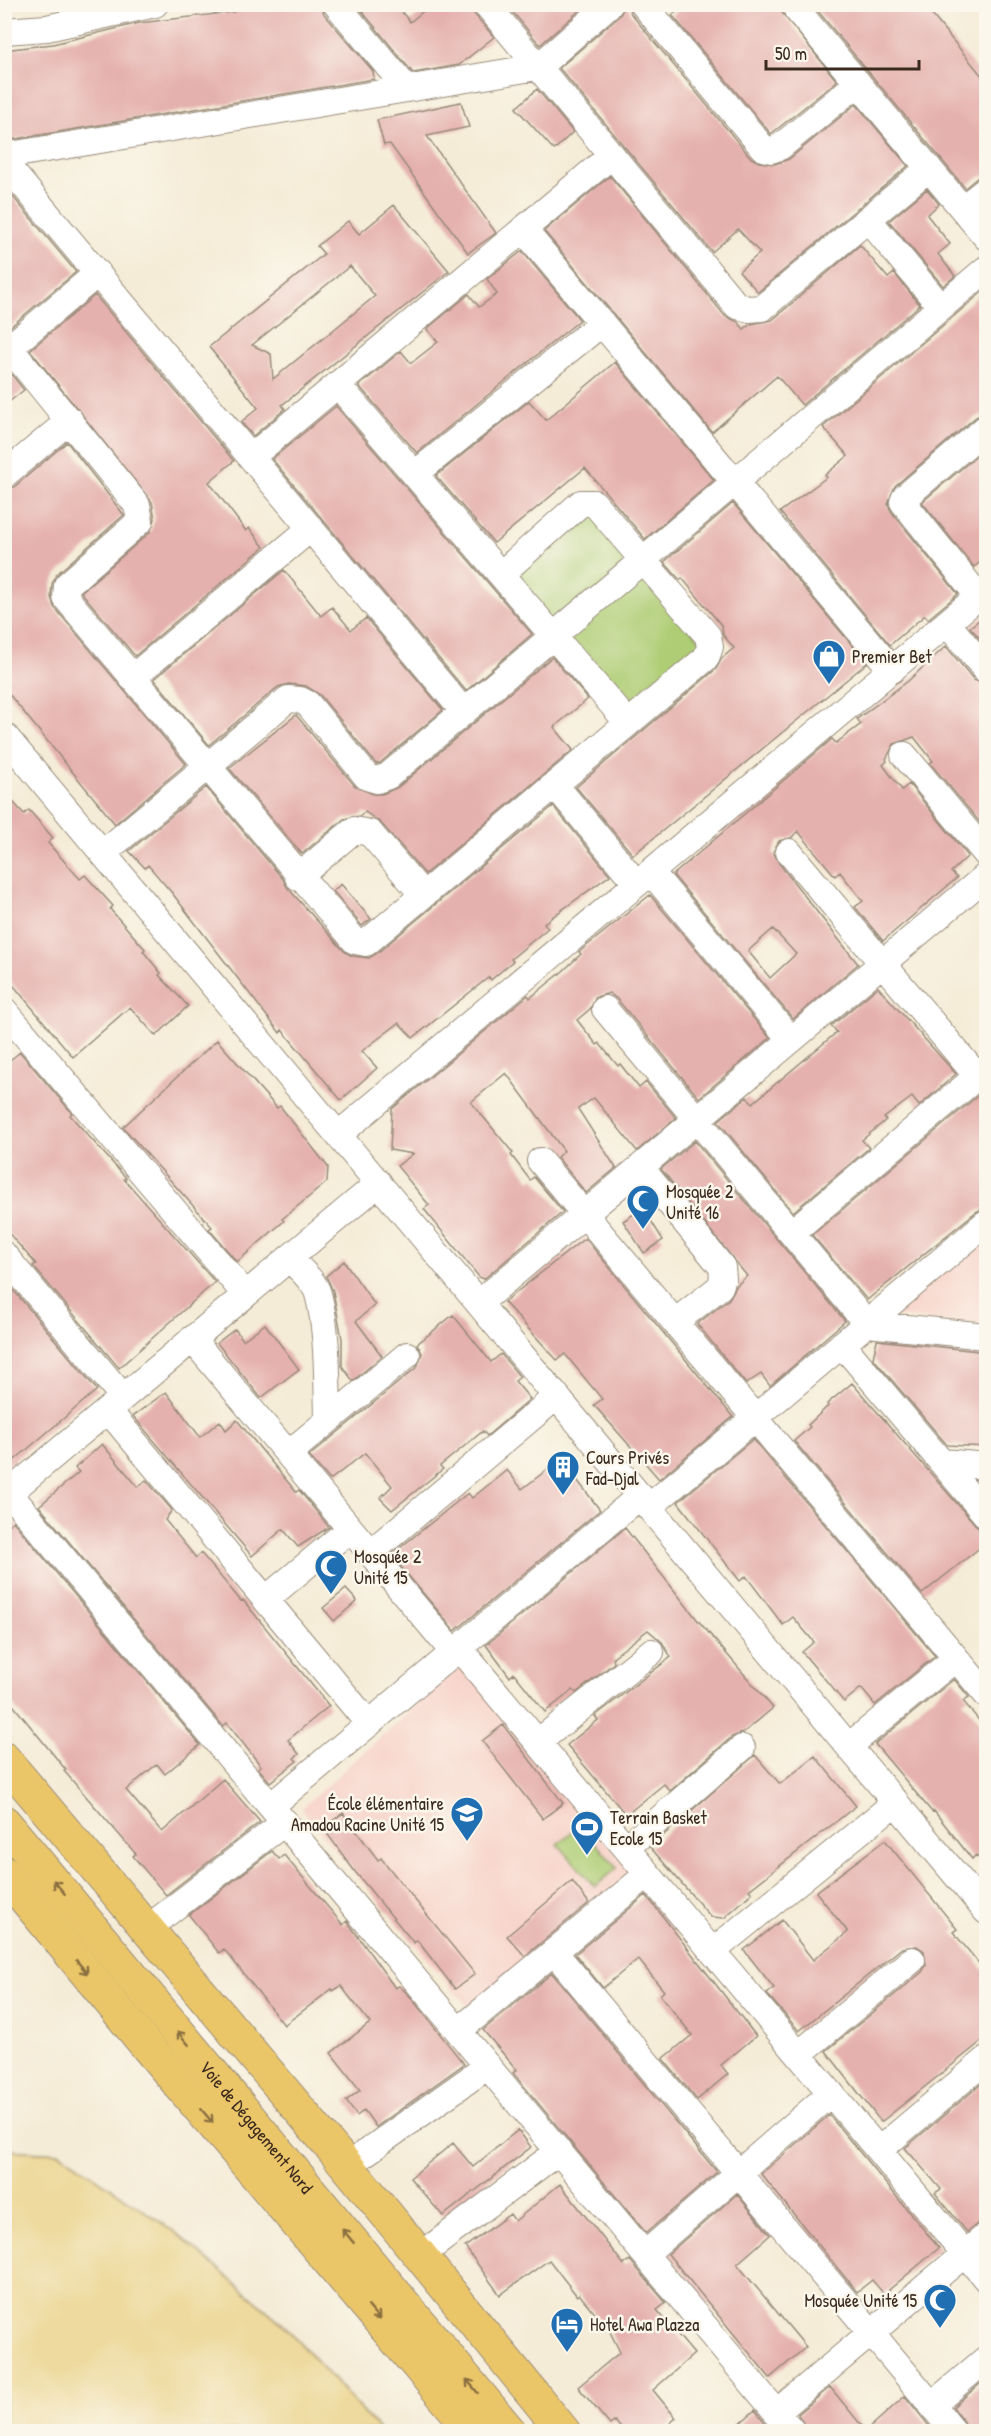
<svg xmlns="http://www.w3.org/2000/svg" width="991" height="2436" font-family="'Patrick Hand',sans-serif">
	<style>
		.built { fill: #f7d1c8 }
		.green { fill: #aecd75; stroke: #747c4a; stroke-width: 1.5 }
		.sand { fill: #eeda9e; stroke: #94825e; stroke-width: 1.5 }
		.building { fill: #e5b1ae; fill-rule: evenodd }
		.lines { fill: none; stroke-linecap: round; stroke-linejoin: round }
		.minor-casing { stroke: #988b7a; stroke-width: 28 }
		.major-casing { stroke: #988b7a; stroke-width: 35 }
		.highway-casing { stroke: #988b7a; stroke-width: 35 }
		.minor { stroke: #fff; stroke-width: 26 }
		.major { stroke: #ebc669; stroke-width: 33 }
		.highway { stroke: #ebc669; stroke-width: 33 }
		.oneway { stroke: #8a7040 }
		.labels { text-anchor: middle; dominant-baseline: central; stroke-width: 5; stroke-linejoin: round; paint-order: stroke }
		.poi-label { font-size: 18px; fill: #3b2a1e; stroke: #fbf7ec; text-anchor: start }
		.street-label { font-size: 18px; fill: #3b2a1e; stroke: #fbf7ec }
	</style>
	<rect width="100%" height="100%" fill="#fbf7ec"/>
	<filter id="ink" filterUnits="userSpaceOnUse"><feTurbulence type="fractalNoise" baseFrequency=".0167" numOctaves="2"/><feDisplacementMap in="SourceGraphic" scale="12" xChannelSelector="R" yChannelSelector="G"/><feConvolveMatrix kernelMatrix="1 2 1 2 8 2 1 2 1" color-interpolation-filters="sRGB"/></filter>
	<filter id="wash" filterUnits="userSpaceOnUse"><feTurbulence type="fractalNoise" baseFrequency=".008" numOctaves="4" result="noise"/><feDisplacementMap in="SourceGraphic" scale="24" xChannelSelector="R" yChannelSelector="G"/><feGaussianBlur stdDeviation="1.35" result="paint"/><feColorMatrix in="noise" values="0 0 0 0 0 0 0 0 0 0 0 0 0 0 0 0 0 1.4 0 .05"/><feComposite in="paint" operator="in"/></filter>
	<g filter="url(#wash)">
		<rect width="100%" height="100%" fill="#f5ecd7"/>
		<path class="built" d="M986,1236V1326L891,1316Z
			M462,1663L632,1874L470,2010L301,1809Z"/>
		<path class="green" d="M582,498L707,648L627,716L502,565Z
			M580,1825L617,1868L595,1887L558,1844Z"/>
		<path class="sand" d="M5,2150L60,2153L175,2232L284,2325L380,2431H5Z"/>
		<g id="blocks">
			<path class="building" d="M253,4H321L324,14L373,71L374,79L4,141V50L53,44L139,23L234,12L232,8Z
				M356,4H395L410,22L432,4H471L474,14L494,37L459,65L413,73Z
				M506,4H587L540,45Z
				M625,4H628L631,14L751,158L759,162L775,164L789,159L856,104L908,166L758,292L739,271L760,253L738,229L712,252L559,68L620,15Z
				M685,4H775L837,81L771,134L672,15Z
				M812,4H923L987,82V175L977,178L965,188Z
				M537,89L573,132L554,150L516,108Z
				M461,102L469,127L427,136L496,233L468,253L390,144L384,145L377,120Z
				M610,176L725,316L738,322L744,329L751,324L772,320L860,245L888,278L894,273L920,305L802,405L777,376L712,432L544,231Z
				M4,186L76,272L10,327L4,326Z
				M927,189L939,204L927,215L950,244L938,254L955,276L943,286L889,221Z
				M394,205L449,271L282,405L285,409L253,436L241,422L258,408L209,347L324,254L317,246L348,221L359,234ZM350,266L375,296L273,379L271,354L252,345Z
				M522,251L580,320L417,453L359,386L401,351L411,363L438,342L427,329L469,294L479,307L497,294L487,279Z
				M987,288V413L976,417L895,486L888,504L891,511L958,594L928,619L925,615L890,645L780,512L827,477L825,475L848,456L823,427Z
				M95,295L234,461L209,482L246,531L249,528L264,547L135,656L81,592L150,532L155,519L152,502L30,350Z
				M615,362L714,480L645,539L585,468L494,543L436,476L529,401L546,420Z
				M4,365L24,390L4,406Z
				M336,406L532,634L466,691L272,459Z
				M67,442L124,515L57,574L52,584L51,597L54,607L186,764L115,824L4,688V490L14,487Z
				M987,447V557L974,567L922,502Z
				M733,503L867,663L633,855L576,787L716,669L722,658L734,648L723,635L722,626L682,578L680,580L664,562Z
				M284,570L321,616L332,607L351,630L366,618L443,710L380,763L376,764L320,695L306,686L289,684L278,687L209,745L154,679Z
				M987,614V647L970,627Z
				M946,646L974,680L987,685V831L930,763L933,761L914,737L894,744L886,759L887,761L883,765L902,790L909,784L968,856L951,872L957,878L883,941L855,907L863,901L840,872L835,876L798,831L791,838L779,841L773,852L778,862L858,964L793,1019L673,875L832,739L836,743L861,724L857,719L908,681ZM773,929L796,954L770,978L748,951Z
				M552,657L588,699L554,727L573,750L425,874L381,823L365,812L360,816L344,819L302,854L229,768L296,715L355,786L373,794H382L398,787Z
				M206,787L283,879L287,887L344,951L352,956L369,958L376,954L553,806L610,875L544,923L548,928L511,959L513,961L491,980L489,977L413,1038L399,1023L362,1051L377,1068L341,1100L282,1030L280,1033L172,893L148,865L145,868L129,851Z
				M4,792L24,814L29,810L53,838L48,843L80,879L85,875L113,906L110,909L145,949L143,951L161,973L159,975L188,1006L156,1036L130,1007L73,1057L4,974Z
				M341,884L371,919L362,926L333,891Z
				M650,895L770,1038L699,1098L617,999L609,993L596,997L590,1009L577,1020L597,1045L599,1043L618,1066L620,1064L639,1088L646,1082L676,1118L637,1151L594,1098L578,1109L616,1168L586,1193L557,1157L564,1151L506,1073L471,1102L513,1153L511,1155L530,1180L534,1177L563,1212L484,1279L479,1277L424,1209L429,1205L397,1166L413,1154L390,1150L392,1109L528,995L530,998L562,972L581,954L579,952Z
				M878,987L956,1074L919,1106L912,1097L884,1118L886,1120L862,1140L869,1148L793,1212L718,1121L747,1097L753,1103L837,1032L831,1026Z
				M217,1040L277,1108L280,1106L328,1167L327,1182L282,1219L284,1221L237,1262L209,1229L212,1227L123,1127Z
				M20,1052L72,1113L70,1115L126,1178L124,1179L215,1282L119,1368L33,1266L36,1264L4,1228V1065Z
				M987,1088V1207L976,1212L867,1300L812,1235Z
				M695,1141L845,1321L770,1386L761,1374L746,1384L697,1324L729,1299L737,1285L747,1276L661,1169Z
				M643,1208L663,1240L644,1253L623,1221Z
				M585,1238L733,1417L659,1479L594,1405L602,1399L565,1354L557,1360L504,1302Z
				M344,1261L375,1305L356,1321L382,1356L353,1381L342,1366V1339L333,1291L326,1276Z
				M10,1286L97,1390L4,1469V1291Z
				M453,1315L491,1362L501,1354L520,1377L515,1381L530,1399L487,1436L483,1431L440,1466L443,1469L392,1510L380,1498L392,1486L365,1453L330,1480L309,1456L417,1367L422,1353L417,1344Z
				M265,1324L299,1369L261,1398L217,1343L235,1329L243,1340Z
				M877,1340L987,1352V1447L947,1445L873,1358Z
				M852,1383L987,1538V1542L922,1594L794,1441L810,1427L808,1425L828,1406L827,1404Z
				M166,1392L200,1437L220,1421L226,1430L237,1420L296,1492L299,1490L329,1527L298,1547L283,1529L252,1556L133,1416Z
				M753,1439L935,1656L875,1705L861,1688L844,1702L802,1652L814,1642L793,1617L783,1625L746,1576L740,1581L678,1502Z
				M102,1444L138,1487L146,1480L172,1510L165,1520L196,1558L201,1553L241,1601L243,1600L329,1706L288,1740L299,1754L294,1758L297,1761L270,1782L258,1768L261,1766L227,1723L223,1726L39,1506L79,1472L75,1468Z
				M561,1459L600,1510L455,1631L391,1555L468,1493L472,1498L507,1470L522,1489Z
				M13,1521L200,1745L165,1774L157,1764L126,1790L162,1832L223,1779L260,1822L166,1895L133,1856L136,1854L64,1771L66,1770L4,1694V1529Z
				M625,1528L696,1618L773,1708L743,1733L732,1737L670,1791L664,1784L626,1815L567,1745L598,1720L595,1716L671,1657L662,1642L648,1630L613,1657L614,1663L576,1693L573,1690L545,1712L514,1673L510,1677L486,1645Z
				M346,1589L357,1601L334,1621L323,1608Z
				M954,1679L969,1697L963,1701L987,1730V1867L976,1855L972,1859L934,1811L932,1812L875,1744Z
				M503,1725L563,1803L543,1819L482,1741Z
				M755,1755L780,1784L815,1756L856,1806L749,1890L752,1893L724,1918L711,1917L650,1847Z
				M343,1813L378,1860L381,1858L475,1974L455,1989L417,1940L414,1943L356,1873L323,1828Z
				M885,1840L957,1929L953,1932L987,1973V2037L881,2122L826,2051L922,1972L926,1965L924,1951L917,1946L902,1948L799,2031L767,1994L774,1988L744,1950L782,1920L813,1960L848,1932L816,1892Z
				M272,1851L279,1859L284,1855L343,1925L347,1921L395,1988L399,1986L408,1994L464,2064L376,2127L364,2110L357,2116L346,2101L360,2090L331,2053L370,2023L341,1986L333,1991L332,1989L284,2025L224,1949L219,1953L189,1915Z
				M572,1881L589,1903L525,1956L507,1936Z
				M646,1895L756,2036L721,2065L728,2074L697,2100L663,2059L692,2035L660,1995L664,1991L638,1959L603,1988L575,1954Z
				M552,1973L717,2172L646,2233L513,2073L517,2070L483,2030Z
				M987,2079V2221L977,2224L967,2232L935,2193L941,2189L905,2148Z
				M829,2115L939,2248L884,2294L872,2280L857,2292L761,2174Z
				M518,2130L531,2147L443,2216L410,2178L453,2143L473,2167Z
				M560,2184L624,2265L630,2260L666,2303L657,2310L694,2354L653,2390L676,2418L660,2432H624L615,2421L610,2425L578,2387L620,2352L610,2332L579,2294L577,2296L549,2260L500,2295L465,2247L510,2214L515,2221Z
				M737,2194L770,2235L737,2264L806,2347L770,2378L668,2254Z
				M987,2378V2432H971L953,2407Z
				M830,2387L866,2431L905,2396L934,2432H808L798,2414Z
				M755,2410L773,2432H730Z"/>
		</g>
	</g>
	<g filter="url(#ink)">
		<use href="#blocks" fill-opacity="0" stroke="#988b7a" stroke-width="1.5"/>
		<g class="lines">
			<defs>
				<path id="minor" d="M336,4L407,89
					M486,4L737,306L749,309L762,308L929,168
					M643,4L763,148L771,150L780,147L858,83
					M796,4L797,10L986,237
					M4,31L47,28L155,4
					M4,156L538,67L610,4
					M4,162L464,712
					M963,208L986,190
					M868,219L941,307
					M523,229L892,670
					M4,341L137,505L140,521L67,585L66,598L355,941L366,943L706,658L710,647L708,636L594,503H581L501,574
					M10,347L98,273
					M338,385L628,723
					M251,457L612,155
					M415,474L602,323
					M4,475L70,420
					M979,597L903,502L905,497L986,428
					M947,623L986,670
					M132,678L311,528
					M4,735L986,1911
					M904,755L986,854
					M555,785L637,884
					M789,852L977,1076
					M103,853L288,699L300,700L308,704L367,777L377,780L388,776L986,269
					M651,872L791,1040
					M298,877L354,830L370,833L423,895
					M605,1009L867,1324L986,1336
					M4,1010L245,1294
					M338,1135L986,590
					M540,1161L986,1694
					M640,1167L722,1267L723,1278L720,1287L675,1322
					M791,1233L986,1069
					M4,1255L123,1397
					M289,1258C299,1269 314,1280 318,1294C328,1330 327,1383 328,1420
					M479,1303L986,876
					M192,1339L454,1653
					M842,1344L986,1515
					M108,1410L369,1724
					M288,1454L407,1355
					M943,1462L986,1466
					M4,1487L793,2432
					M4,1497L379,1183
					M649,1507L986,1223
					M370,1553L557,1396
					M266,1599L350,1529
					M459,1648L986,2279
					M538,1742L651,1652
					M849,1746L956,1658
					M271,1806L640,1496
					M626,1848L742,1748
					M148,1928L285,1822
					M713,1951L896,1802
					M555,1953L954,2432
					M458,2031L648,1874
					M799,2054L912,1960
					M879,2150L986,2060
					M347,2166L488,2066
					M645,2254L831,2093
					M420,2256L559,2151
					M932,2405L986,2359
					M777,2412L986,2236"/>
				<path id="major" d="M4,1759L347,2166L564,2432"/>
				<g id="highway">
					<path id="s1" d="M4,1822L510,2432"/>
					<path d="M4,1873L146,2045L474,2432"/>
				</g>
			</defs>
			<use href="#minor" class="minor-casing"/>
			<use href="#major" class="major-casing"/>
			<use href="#highway" class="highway-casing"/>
			<use href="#minor" class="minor"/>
			<use href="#major" class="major"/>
			<use href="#highway" class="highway"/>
		</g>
		<defs><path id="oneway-shaft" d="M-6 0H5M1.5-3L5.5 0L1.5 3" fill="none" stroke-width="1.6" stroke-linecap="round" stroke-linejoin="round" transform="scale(1.5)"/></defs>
		<g class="oneway">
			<use href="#oneway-shaft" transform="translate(59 1887) rotate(-130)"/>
			<use href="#oneway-shaft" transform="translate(82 1967) rotate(50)"/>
			<use href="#oneway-shaft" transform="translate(183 2038) rotate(-130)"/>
			<use href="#oneway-shaft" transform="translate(207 2116) rotate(50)"/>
			<use href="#oneway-shaft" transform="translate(348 2236) rotate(-130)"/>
			<use href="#oneway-shaft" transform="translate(374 2313) rotate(50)"/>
			<use href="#oneway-shaft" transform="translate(472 2386) rotate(-130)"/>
		</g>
	</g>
	<defs>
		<symbol id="shop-pin" viewBox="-11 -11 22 30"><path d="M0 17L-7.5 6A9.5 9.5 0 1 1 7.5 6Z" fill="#1f6fb2" stroke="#fbf7ec"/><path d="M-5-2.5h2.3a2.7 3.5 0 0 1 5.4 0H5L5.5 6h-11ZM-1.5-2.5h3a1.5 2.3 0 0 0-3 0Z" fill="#fff"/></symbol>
		<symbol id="mosque-pin" viewBox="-11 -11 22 30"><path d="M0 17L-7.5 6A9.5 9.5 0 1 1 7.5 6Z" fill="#1f6fb2" stroke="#fbf7ec"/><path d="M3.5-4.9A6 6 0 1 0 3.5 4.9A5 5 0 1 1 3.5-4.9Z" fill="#fff"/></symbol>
		<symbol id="building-pin" viewBox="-11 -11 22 30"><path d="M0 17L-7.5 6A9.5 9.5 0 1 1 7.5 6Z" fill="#1f6fb2" stroke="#fbf7ec"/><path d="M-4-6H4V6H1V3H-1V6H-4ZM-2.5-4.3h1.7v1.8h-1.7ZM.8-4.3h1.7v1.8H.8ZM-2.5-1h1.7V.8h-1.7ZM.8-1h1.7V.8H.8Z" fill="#fff"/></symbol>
		<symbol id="school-pin" viewBox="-11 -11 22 30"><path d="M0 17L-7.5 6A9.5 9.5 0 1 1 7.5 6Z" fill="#1f6fb2" stroke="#fbf7ec"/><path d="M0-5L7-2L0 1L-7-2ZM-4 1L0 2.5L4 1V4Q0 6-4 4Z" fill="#fff"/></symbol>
		<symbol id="stadium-pin" viewBox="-11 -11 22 30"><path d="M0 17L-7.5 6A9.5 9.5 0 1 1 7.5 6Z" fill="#1f6fb2" stroke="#fbf7ec"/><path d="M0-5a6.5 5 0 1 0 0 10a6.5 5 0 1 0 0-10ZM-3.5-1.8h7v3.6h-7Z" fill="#fff"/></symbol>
		<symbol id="hotel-pin" viewBox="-11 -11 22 30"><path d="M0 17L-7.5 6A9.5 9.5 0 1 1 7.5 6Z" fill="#1f6fb2" stroke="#fbf7ec"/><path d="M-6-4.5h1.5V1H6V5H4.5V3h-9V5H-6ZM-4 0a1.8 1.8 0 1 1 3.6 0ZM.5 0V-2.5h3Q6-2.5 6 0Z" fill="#fff"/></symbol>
	</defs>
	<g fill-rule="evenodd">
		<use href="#shop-pin" x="810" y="637" width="38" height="52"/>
		<use href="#mosque-pin" x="624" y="1182" width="38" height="52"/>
		<use href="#building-pin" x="544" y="1448" width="38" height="52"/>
		<use href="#mosque-pin" x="312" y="1547" width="38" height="52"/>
		<use href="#school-pin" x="448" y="1794" width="38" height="52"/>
		<use href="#stadium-pin" x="568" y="1808" width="38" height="52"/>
		<use href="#mosque-pin" x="921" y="2281" width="38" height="52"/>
		<use href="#hotel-pin" x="548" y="2305" width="38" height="52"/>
	</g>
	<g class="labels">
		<g class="poi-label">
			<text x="852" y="656">Premier Bet</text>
			<text x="666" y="1191">Mosquée 2<tspan x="666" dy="21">Unité 16</tspan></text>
			<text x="586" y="1457">Cours Privés<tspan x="586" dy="21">Fad-Djal</tspan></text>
			<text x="354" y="1556">Mosquée 2<tspan x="354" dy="21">Unité 15</tspan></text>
			<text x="444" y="1803" text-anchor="end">École élémentaire<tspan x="444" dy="21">Amadou Racine Unité 15</tspan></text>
			<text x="610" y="1817">Terrain Basket<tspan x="610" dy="21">Ecole 15</tspan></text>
			<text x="917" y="2300" text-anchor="end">Mosquée Unité 15</text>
			<text x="590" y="2324">Hotel Awa Plazza</text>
		</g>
		<g class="street-label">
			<text stroke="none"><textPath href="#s1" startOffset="396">Voie de Dégagement Nord</textPath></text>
		</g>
	</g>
	<rect width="991" height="2436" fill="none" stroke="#fbf7ec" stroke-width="24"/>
	<path d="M766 60v9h153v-9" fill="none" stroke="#3b2a1e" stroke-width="3"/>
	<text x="775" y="60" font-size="18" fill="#3b2a1e" stroke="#fbf7ec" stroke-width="4.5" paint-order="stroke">50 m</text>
</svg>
